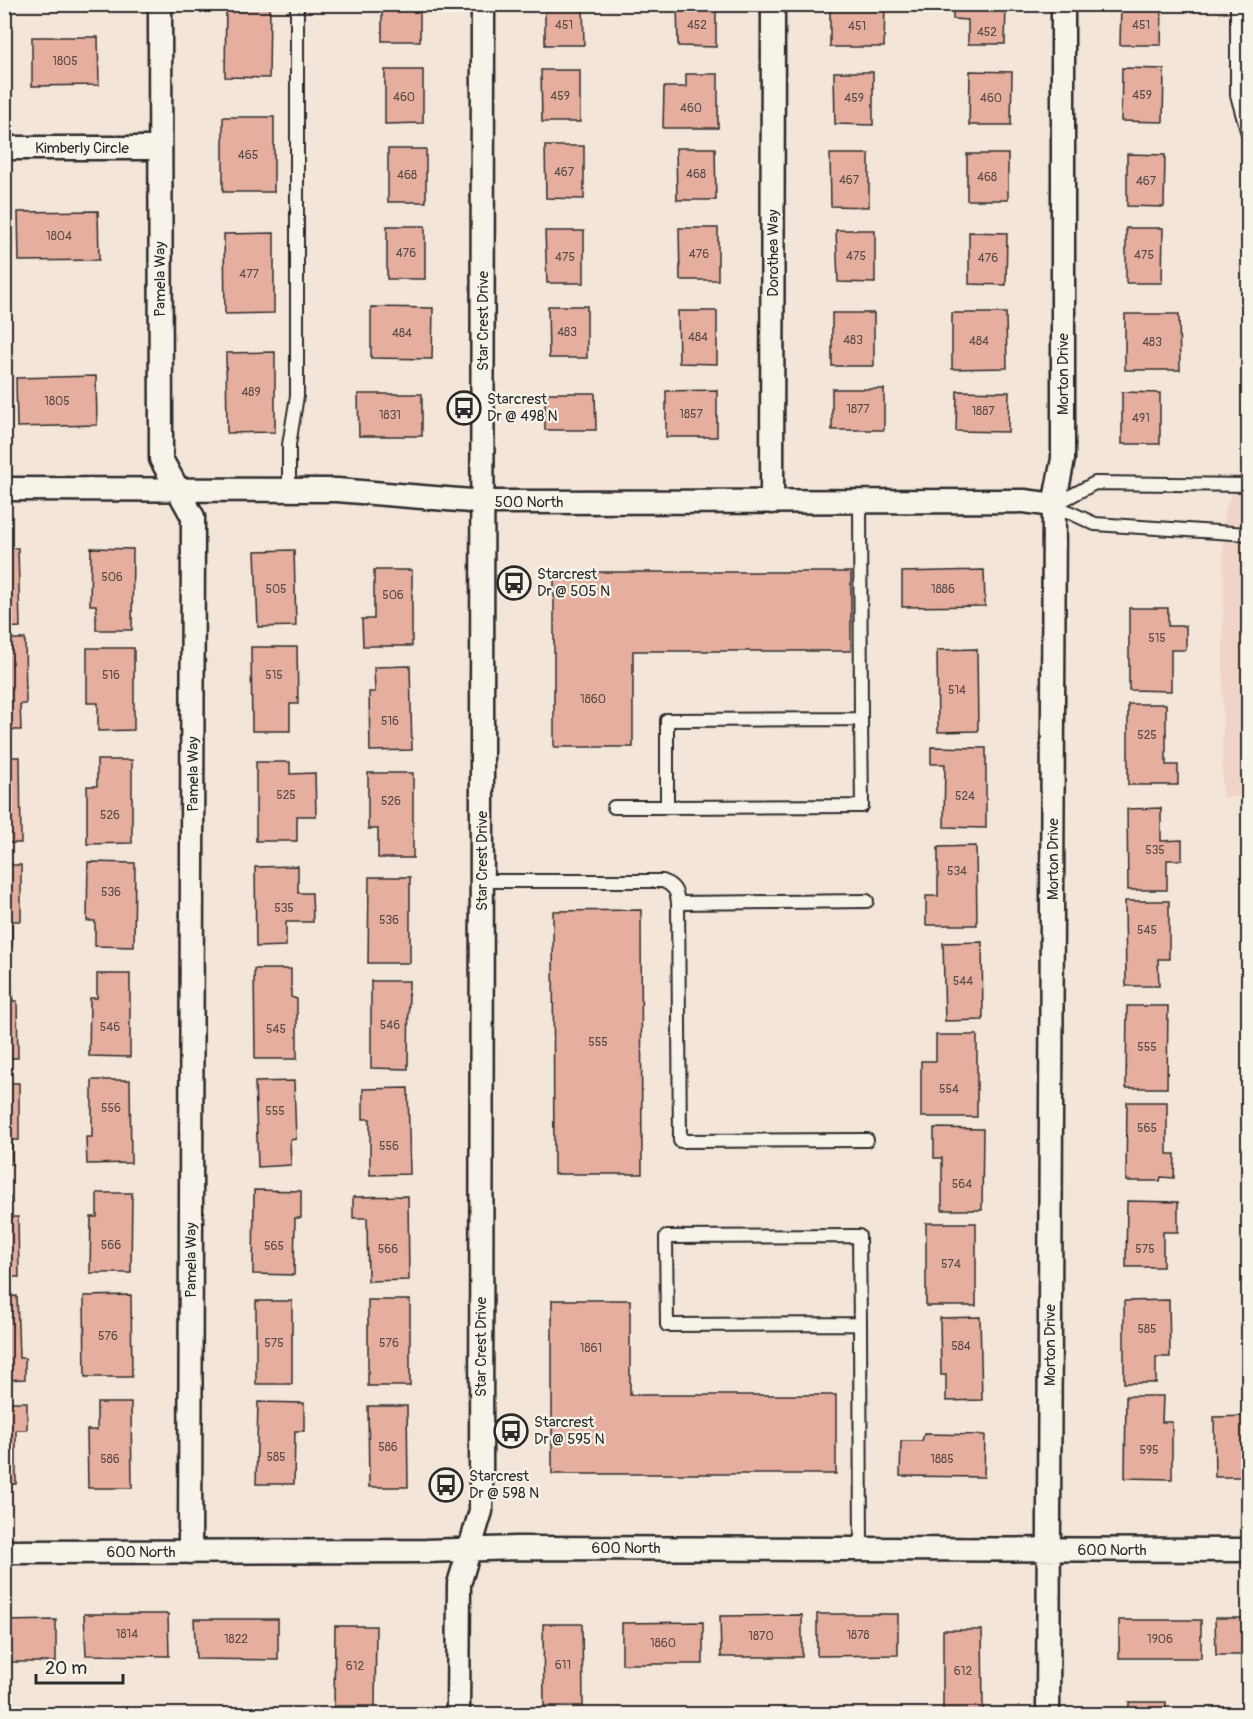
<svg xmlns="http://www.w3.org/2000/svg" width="1253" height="1719" font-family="Pangolin,sans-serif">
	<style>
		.built { fill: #f0d4c7 }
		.building { fill: #e6ae9e; stroke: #2b2b2b; stroke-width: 1.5 }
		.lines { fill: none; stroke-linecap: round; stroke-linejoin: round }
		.service-casing { stroke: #2b2b2b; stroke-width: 16 }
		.minor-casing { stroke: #2b2b2b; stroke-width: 27 }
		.service { stroke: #f7f3e8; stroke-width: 12 }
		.minor { stroke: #f7f3e8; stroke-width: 22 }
		.labels { text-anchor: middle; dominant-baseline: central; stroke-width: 4.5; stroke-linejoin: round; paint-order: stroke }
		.number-label { font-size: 12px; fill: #5a4c48 }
		.street-label { font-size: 15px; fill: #2b2b2b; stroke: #f7f3e8 }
		.poi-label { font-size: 15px; fill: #2b2b2b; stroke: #f7f3e8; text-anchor: start }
	</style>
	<rect width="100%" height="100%" fill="#f4e5d9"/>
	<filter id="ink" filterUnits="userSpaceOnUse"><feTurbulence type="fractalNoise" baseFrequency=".0167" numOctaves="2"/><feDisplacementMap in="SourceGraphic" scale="12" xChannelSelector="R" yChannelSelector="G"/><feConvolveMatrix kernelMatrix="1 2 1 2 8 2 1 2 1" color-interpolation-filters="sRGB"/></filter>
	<g filter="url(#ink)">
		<path class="built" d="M1248,161V797H1222L1224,512L1244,465Z"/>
		<path class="building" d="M226,4H270L269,78L225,77Z
			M382,4H420V41H382Z
			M545,4H583L584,45H545Z
			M677,4H716V47L678,46Z
			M830,4H885L884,47H830Z
			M953,4H1006L1005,44H968V20L953,19Z
			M1121,4H1162L1161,45H1120Z
			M32,37H98L99,85L32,86Z
			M1122,68L1164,69L1163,122L1121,121Z
			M385,70H423V123L385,124Z
			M541,70H580V122H542Z
			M970,71L1012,72L1011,125H969Z
			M834,72H873V125L835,124Z
			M686,74H718V128H663L664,87H686Z
			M223,117H274V192H223Z
			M545,146H584V199L546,198Z
			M676,148H715L716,200H677Z
			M388,149H426V202H388Z
			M830,154H869V207L831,206Z
			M967,154H1008V200H967Z
			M1127,154L1165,155L1164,207L1127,206Z
			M98,211L99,260L19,261L18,212Z
			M387,226H425V279H387Z
			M679,228H718V280H680Z
			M1126,228H1163L1162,283H1126Z
			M836,230H875V283L838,282Z
			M545,231H584V283H547Z
			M969,232L1007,233L1006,285L969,284Z
			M274,233V313L225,314L224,234Z
			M548,306H587V358H549Z
			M371,307L433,308L432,359L371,358Z
			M678,311H717V364L679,363Z
			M832,313H874V366H832Z
			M952,313H1006L1007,368L952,369Z
			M1125,314H1179L1180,370H1125Z
			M275,352V432L227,433L226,353Z
			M96,376L97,425L17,427L16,378Z
			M832,389H884V430H832Z
			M717,390V437H666V391Z
			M957,391L1009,392L1008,432L956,431Z
			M1122,392L1160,393V444H1122Z
			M545,393H595L596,430H545Z
			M358,394H422V436H359Z
			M4,548H18L20,627L4,628Z
			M91,548L133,549L132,630H96V605H90Z
			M294,550L296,626L258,627L255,551Z
			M374,570H412V646H363L362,619H374Z
			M984,570L985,606L902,607V572Z
			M554,572H851V651H633V747H554Z
			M1129,608H1168V626H1186V650H1171V691L1129,690Z
			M4,639H25L26,704H20L21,730H4Z
			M251,647H297L298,704H290V731H252Z
			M87,648H134V730L98,731V703H87Z
			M977,649L978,731L938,732L937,650Z
			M410,666L412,750L370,751L369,692H375L374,667Z
			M1128,704H1166V765H1178V785H1128Z
			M931,747L986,748V828L944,827L945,764H931Z
			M4,757H20L21,843H4Z
			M97,760H132V843L87,844V786H97Z
			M256,762H290V774L315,773L316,816H297V841H256Z
			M368,773H413V858H378V829H368Z
			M1161,808V841L1182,840V860H1167V890H1128L1127,809Z
			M976,846L977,925H926V896H938V847Z
			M88,862L135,863L134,947L95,946V921H87Z
			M4,865H21V921H12V946H4Z
			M298,866V893H312L313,922H286V946L256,947L255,867Z
			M369,877H410V963H368Z
			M1125,901H1169V959H1158L1159,986H1126Z
			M641,910L642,1174H554L553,911Z
			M1243,935H1248V1013H1244Z
			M982,942L983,1020L945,1021L943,943Z
			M254,969H291V997L297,999V1059H255Z
			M4,973H12L13,1001H17L18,1058H4Z
			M97,974H130V1057L89,1056L90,998H97Z
			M371,981H409L408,1069L371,1068Z
			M1127,1006H1168L1167,1088H1126Z
			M936,1035H977V1117H921V1061H936Z
			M92,1080H130L131,1163L87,1164L86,1137H92Z
			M294,1081L296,1139L290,1140L291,1165L258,1167L255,1082Z
			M4,1083H19V1140H12V1164H4Z
			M408,1088L410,1174L370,1175V1119H363V1089Z
			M1244,1088H1248V1110H1244Z
			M1127,1102H1167V1154H1175L1174,1178L1161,1177L1160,1181H1126Z
			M934,1128L983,1129L982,1210H942V1158H934Z
			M254,1190L301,1191V1218H295L294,1275L253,1274Z
			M97,1193H132L131,1273H90L91,1217H97Z
			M408,1196L409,1280L368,1281L367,1218H353V1197Z
			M4,1197H10V1217H18L19,1277H4Z
			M1127,1201L1178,1202V1232H1163V1267H1126Z
			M926,1223H976V1306H926Z
			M131,1295L132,1377H85L84,1296Z
			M17,1296L19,1358H25V1379L4,1380V1297Z
			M368,1300H410V1386H368Z
			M552,1300H630V1395H836V1474H552Z
			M1169,1300L1170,1357H1156V1383H1124V1301Z
			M256,1301H292V1384H256Z
			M980,1317L982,1400L946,1401V1375H941L940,1318Z
			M1126,1396H1163L1162,1422H1172V1479L1125,1478Z
			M4,1402H27V1430H16V1484H4Z
			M258,1402L304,1403V1431H295L294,1484H256Z
			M97,1403H131L132,1488H88L87,1430H97Z
			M368,1406H407L408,1487H369Z
			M1248,1416V1477H1215L1214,1417Z
			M924,1434L985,1435L984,1477L900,1476L901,1441H922Z
			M84,1614H168L169,1656L86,1655Z
			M817,1614H898V1655L817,1656Z
			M802,1615V1657H721L720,1616Z
			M1215,1618H1248V1655H1216Z
			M194,1619H278V1660L196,1659Z
			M56,1620V1662H4V1621Z
			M1119,1620H1201V1658H1119Z
			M703,1622V1664H622V1623Z
			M543,1624H582L583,1706H544Z
			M335,1626H376L375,1706H334Z
			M943,1630H982L983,1712H943Z
			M1129,1702H1166V1714H1129Z"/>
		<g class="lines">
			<defs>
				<path id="service" d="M1237,4V95L1248,134
					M289,490V445L297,396V4
					M860,502L861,719L667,720V807L862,806L861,719
					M1054,505L1095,483L1248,485
					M1054,505L1095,524L1248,534
					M614,807H667
					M482,881H663C674,886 677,891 678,903L680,1141L867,1140
					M678,903L867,901
					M860,1324L859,1236L666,1237L667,1325L860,1324L861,1549"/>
				<path id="minor" d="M160,4L161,459L193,517L190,1552
					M4,148H160
					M4,489L337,490L483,502L1024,501L1054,505
					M772,502L773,4
					M4,1552L426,1551L517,1548L1248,1550
					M458,1714L459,1584L481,1511L483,4
					M1048,1714L1054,505L1063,459V4"/>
			</defs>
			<use href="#service" class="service-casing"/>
			<use href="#minor" class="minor-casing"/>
			<use href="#service" class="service"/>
			<use href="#minor" class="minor"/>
		</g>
	</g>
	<defs>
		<symbol id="bus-ring" viewBox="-11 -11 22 22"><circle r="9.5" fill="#f7f3e8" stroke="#2b2b2b" stroke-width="1.5"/><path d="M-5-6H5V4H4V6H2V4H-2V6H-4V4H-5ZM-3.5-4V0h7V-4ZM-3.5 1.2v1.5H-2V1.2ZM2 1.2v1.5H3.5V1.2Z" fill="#2b2b2b"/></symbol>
	</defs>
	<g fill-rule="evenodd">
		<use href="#bus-ring" x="445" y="389" width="38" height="38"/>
		<use href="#bus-ring" x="495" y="564" width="38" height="38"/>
		<use href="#bus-ring" x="492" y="1412" width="38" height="38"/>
		<use href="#bus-ring" x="427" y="1466" width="38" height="38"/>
	</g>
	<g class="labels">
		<g class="number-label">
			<text x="564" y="25">451</text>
			<text x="697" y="25">452</text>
			<text x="1141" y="25">451</text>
			<text x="857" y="26">451</text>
			<text x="987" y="32">452</text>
			<text x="65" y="61">1805</text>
			<text x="1142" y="95">459</text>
			<text x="560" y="96">459</text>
			<text x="404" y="97">460</text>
			<text x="854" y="98">459</text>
			<text x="991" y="98">460</text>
			<text x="691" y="108">460</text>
			<text x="248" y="155">465</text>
			<text x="564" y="172">467</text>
			<text x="696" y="174">468</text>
			<text x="407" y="175">468</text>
			<text x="987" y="177">468</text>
			<text x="849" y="180">467</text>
			<text x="1146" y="181">467</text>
			<text x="59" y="236">1804</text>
			<text x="406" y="253">476</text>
			<text x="699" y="254">476</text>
			<text x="1144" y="255">475</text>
			<text x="856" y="256">475</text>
			<text x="565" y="257">475</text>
			<text x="988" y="258">476</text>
			<text x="249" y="274">477</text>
			<text x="567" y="332">483</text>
			<text x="402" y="333">484</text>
			<text x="698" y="337">484</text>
			<text x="853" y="340">483</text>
			<text x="979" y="341">484</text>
			<text x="1152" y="342">483</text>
			<text x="251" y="392">489</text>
			<text x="57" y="401">1805</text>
			<text x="858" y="409">1877</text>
			<text x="983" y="411">1887</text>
			<text x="691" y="414">1857</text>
			<text x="390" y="415">1831</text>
			<text x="1141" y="418">491</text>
			<text x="112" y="577">506</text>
			<text x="276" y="589">505</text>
			<text x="943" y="589">1886</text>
			<text x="393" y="595">506</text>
			<text x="1157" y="638">515</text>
			<text x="111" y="675">516</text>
			<text x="274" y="675">515</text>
			<text x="957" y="690">514</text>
			<text x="593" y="699">1860</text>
			<text x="390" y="721">516</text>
			<text x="1147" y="735">525</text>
			<text x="286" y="795">525</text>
			<text x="965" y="796">524</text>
			<text x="391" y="801">526</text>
			<text x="110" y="815">526</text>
			<text x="1155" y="850">535</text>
			<text x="957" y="871">534</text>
			<text x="111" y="892">536</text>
			<text x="284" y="908">535</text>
			<text x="389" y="920">536</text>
			<text x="1147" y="930">545</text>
			<text x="963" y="981">544</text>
			<text x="390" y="1025">546</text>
			<text x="110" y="1027">546</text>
			<text x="276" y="1029">545</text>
			<text x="598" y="1042">555</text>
			<text x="1147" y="1047">555</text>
			<text x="949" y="1089">554</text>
			<text x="111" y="1108">556</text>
			<text x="275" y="1111">555</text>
			<text x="1147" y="1128">565</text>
			<text x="389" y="1146">556</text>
			<text x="962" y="1184">564</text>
			<text x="111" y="1245">566</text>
			<text x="274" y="1246">565</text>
			<text x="388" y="1249">566</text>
			<text x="1145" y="1249">575</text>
			<text x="951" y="1264">574</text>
			<text x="1147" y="1329">585</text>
			<text x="108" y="1336">576</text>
			<text x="274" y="1343">575</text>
			<text x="389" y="1343">576</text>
			<text x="961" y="1346">584</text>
			<text x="591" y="1348">1861</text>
			<text x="388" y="1447">586</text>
			<text x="1149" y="1450">595</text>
			<text x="276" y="1457">585</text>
			<text x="110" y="1459">586</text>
			<text x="942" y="1459">1885</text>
			<text x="127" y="1634">1814</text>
			<text x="858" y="1635">1878</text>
			<text x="761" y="1636">1870</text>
			<text x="236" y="1639">1822</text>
			<text x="1160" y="1639">1906</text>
			<text x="663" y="1643">1860</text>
			<text x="563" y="1665">611</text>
			<text x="355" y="1666">612</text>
			<text x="963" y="1671">612</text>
		</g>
		<g class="street-label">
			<text x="82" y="148">Kimberly Circle</text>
			<text transform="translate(773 253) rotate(-90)">Dorothea Way</text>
			<text transform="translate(160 279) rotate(-90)">Pamela Way</text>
			<text transform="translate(483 321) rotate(-90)">Star Crest Drive</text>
			<text transform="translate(1063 374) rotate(-90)">Morton Drive</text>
			<text x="529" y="502">500 North</text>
			<text transform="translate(193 774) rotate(-90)">Pamela Way</text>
			<text transform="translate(1053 859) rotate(-90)">Morton Drive</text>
			<text transform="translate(482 861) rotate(-90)">Star Crest Drive</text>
			<text transform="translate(191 1260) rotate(-90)">Pamela Way</text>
			<text transform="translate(1050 1345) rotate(-90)">Morton Drive</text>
			<text transform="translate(481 1347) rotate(-90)">Star Crest Drive</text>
			<text x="626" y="1548">600 North</text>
			<text x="1112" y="1550">600 North</text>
			<text x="141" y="1552">600 North</text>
		</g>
		<g class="poi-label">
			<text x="487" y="399">Starcrest<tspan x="487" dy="17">Dr @ 498 N</tspan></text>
			<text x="537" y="574">Starcrest<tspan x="537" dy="17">Dr @ 505 N</tspan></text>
			<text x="534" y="1422">Starcrest<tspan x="534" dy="17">Dr @ 595 N</tspan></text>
			<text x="469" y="1476">Starcrest<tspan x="469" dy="17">Dr @ 598 N</tspan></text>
		</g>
	</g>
	<rect width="1253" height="1719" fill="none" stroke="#f7f3e8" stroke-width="24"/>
	<rect x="12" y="12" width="1229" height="1695" fill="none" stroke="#2b2b2b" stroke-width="2" filter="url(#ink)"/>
	<path d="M36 1674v9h87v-9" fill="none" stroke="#2b2b2b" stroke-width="3"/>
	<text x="45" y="1674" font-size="18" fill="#2b2b2b" stroke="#f7f3e8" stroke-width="4.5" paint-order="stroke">20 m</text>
</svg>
